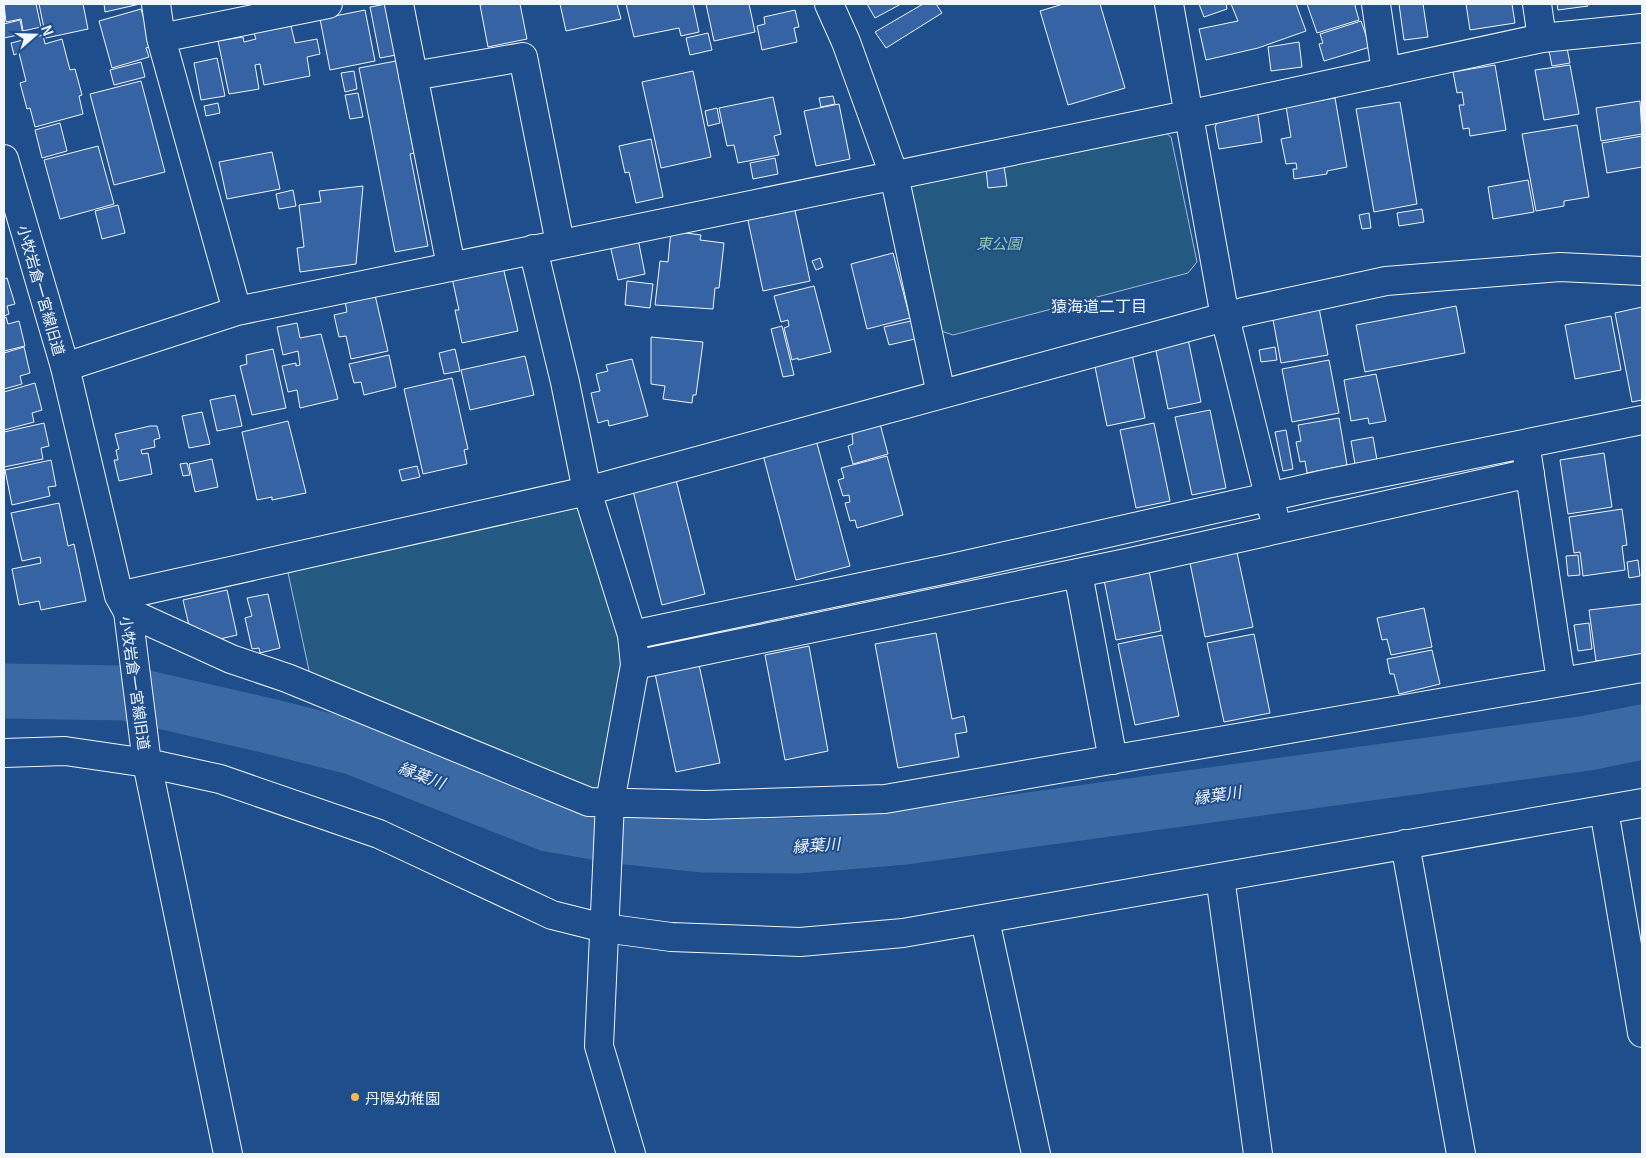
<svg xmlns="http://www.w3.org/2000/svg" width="1646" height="1158" font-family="Georgia,'Noto Sans JP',serif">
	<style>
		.green { fill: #245a82; stroke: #a8bbd7 }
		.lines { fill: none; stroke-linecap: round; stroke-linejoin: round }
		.stream { stroke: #3b69a3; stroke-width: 9 }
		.river { stroke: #3b69a3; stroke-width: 55 }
		.building { fill: #3563a3; stroke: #f2f6ff }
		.street-casing { stroke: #f2f6ff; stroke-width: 30 }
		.secondary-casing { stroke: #f2f6ff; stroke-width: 30 }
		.street { stroke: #1f4e8c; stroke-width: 28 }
		.secondary { stroke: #1f4e8c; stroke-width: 28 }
		.poi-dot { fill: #ffb74d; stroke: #1f4e8c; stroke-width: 2 }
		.labels { text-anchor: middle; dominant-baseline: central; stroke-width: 4; stroke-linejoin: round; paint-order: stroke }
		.park-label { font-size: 15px; font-style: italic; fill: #97c8a6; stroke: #1f4e8c }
		.street-label { font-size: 15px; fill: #f2f6ff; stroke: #1f4e8c }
		.poi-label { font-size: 15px; fill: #f2f6ff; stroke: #1f4e8c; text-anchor: start }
		.neighbourhood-label { font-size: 16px; fill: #f2f6ff; stroke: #1f4e8c }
		.water-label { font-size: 16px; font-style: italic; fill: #f2f6ff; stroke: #1f4e8c }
	</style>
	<rect width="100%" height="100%" fill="#1f4e8c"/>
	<path class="green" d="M1161,129L1171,137L1197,262L1188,273L953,335L941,331L903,189L913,179Z
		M579,491L623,656L598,792L310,675L288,573Z"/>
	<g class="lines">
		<path class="stream" d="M4,668L26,690"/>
		<path class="river" d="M4,691L125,693L269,726L352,747L548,824L616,836L702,845L796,846L905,837L1588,743L1642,732"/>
	</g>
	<path class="building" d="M4,4H36L41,27L23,31L21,19L6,22Z
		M39,4H83L88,29L46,38Z
		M104,4H140L105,12Z
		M386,4L396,55L380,58L370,7Z
		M487,4H520L527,39L488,47L480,5Z
		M560,4H617L621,19L566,31Z
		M626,4H693L699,32L681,36L679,28L634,37Z
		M706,4H749L755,32L714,41Z
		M867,4H901L875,18Z
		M923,4H936L942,13L886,48L875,32Z
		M1063,4H1100L1125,88L1068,105L1040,11Z
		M1199,4H1226L1227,9L1204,17Z
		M1231,4H1296L1306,31L1258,48L1206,60L1199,29L1238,21Z
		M1307,4H1356L1355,6L1359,20L1317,33Z
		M1399,4H1423L1428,37L1404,40Z
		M1466,4H1512L1515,23L1470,30Z
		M1557,4H1587L1588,6L1558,10Z
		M141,9L152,46L146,48L149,57L112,68L99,21Z
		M365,10L375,61L330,70L320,19Z
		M795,10L799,27L794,28L797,42L762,50L757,26L765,24L764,17Z
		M20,20L23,34L4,38V24Z
		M1361,21L1370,47L1324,61L1319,44L1323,43L1320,34Z
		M291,26L295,43L317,39L320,54L307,57L310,76L264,85L260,64L255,65L259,89L229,94L218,41L243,37L244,42L256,39L254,33Z
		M708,33L712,50L690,55L686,38Z
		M43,35L45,44L62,39L70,70L75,69L82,95L79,96L83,114L35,127L30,108L27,109L20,83L26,81L19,53L14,55L11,43Z
		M1299,42L1302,67L1271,71L1268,47Z
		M1567,48L1570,63L1552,66L1549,51Z
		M217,58L225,96L201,100L194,63Z
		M396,61L414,153L410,154L428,246L395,252L359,68Z
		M141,62L145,77L114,85L110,70Z
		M1495,65L1506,130L1470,136L1469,128L1463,129L1459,105H1464L1462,92L1457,93L1453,72Z
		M1570,65L1579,114L1544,120L1535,70Z
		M354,71L357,89L345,92L341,73Z
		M693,71L711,157L661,168L642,82Z
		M141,81L165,172L114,185L90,94Z
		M358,93L363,117L350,119L345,95Z
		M833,96L835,104L821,107L819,98Z
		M773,97L781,134L774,136L779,155L738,163L734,145L727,146L719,108Z
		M1335,98L1347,167L1327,171V174L1294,179L1293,169H1297L1296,163L1286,164L1281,139L1291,137L1286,106Z
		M1640,101L1642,134L1601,141L1596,108Z
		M1400,102L1417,204L1374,212L1356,109Z
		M218,103L220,113L206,116L204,106Z
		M839,104L850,159L816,166L804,111Z
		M717,108L720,123L708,126L705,111Z
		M1257,109L1262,142L1219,149L1215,127L1220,116Z
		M60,123L67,151L42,158L35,130Z
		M1577,125L1589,197L1564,201V206L1536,211L1522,134Z
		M1642,136V167L1607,173L1602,143Z
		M651,139L663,197L636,203L629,172L625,173L619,146Z
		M98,146L114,204L60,219L44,160Z
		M272,152L280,189L227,199L219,162Z
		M775,158L778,174L753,179L750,163Z
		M1004,166L1007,186L988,188L986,168Z
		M1528,180L1534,212L1493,219L1488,187Z
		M363,186L356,264L300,272L297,248L304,247L299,205L321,202L319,191Z
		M293,190L296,206L279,209L276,194Z
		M118,205L125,233L102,239L95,211Z
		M794,206L810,281L763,291L747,216Z
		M1422,209L1424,222L1399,226L1397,213Z
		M1369,213L1371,228L1362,229L1359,215Z
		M671,231L701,235L700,240L724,243L719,288H715L713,309L655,305L660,261L668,262Z
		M638,239L645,274L618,280L610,245Z
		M893,253L910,318L867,329L851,264Z
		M820,258L823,267L816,270L812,261Z
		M503,267L518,331L462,343L455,310H459L452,278Z
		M7,278L15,304L7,306L9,314L4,316V279Z
		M627,281L653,284L650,308L625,305Z
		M814,286L831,352L798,360V358L792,360L784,328L789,326L788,320L781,322L774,296Z
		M375,295L388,351L351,359L346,336L339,337L334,315L347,312L345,301Z
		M1456,306L1465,353L1365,372L1356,325Z
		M1642,307V400L1632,402L1615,313Z
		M1319,308L1328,355L1281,363L1271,309Z
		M1611,316L1621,370L1575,379L1565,325Z
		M6,317L8,324L19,321L25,346L4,351V318Z
		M911,321L915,339L889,345L884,327Z
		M297,323L300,338L321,334L338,399L300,408L297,390L288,392L282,366L296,363V366L300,365L298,351L283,355L277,327Z
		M782,326L794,375L783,377L771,329Z
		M1187,334L1201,402L1168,409L1154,341Z
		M651,337L703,342L696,395H693L692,403L663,399L665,386L651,384Z
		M24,347L30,373L20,376L22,384L4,389V353Z
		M1275,347L1277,360L1261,362L1259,350Z
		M273,349L286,408L252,415L240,366L247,364L246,355Z
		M455,349L460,371L444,374L439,353Z
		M1131,349L1145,418L1107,426L1093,357Z
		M389,355L396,387L364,395L361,382L354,383L349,364Z
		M525,356L534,395L470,410L461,370Z
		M632,359L648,416L609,426L608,420L598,423L591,393L600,391L596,374L608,371L606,365Z
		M1329,360L1339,413L1292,422L1282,369Z
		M1376,374L1386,421L1369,424L1368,418L1351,421L1344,380Z
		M452,378L468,449L464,450L467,464L423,474L404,389Z
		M35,383L42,410L32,413L34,422L4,430V392Z
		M235,395L242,426L217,431L210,400Z
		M1210,410L1226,488L1192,495L1175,417Z
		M202,412L210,444L189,448L182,416Z
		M878,416L888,454L853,464L848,446L853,444L851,423Z
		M1339,418L1347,465L1307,473L1305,461L1300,462L1296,442L1301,441L1298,425Z
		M288,421L306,493L272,500V497L257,500L242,432Z
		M44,423L49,446L41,448L43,459L4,467V432Z
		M1154,423L1170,501L1136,508L1120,430Z
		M150,426H157L160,438L154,440L155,447L141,450L142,454L148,453L152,474L119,481L114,460H118L116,450L119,449L115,434Z
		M1286,430L1293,469L1283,471L1275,432Z
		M815,436L850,566L796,580L762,451Z
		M1373,437L1377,460L1355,464L1351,441Z
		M1604,453L1612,507L1568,514L1560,460Z
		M887,456L903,515L857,528L855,520L850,521L845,503L850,502L849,495L843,496L838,480L844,478L841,468Z
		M212,459L218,487L195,492L189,464Z
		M51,460L56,486L48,487L50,496L12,505L5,470Z
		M187,463L190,475L183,476L180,464Z
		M417,466L420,477L402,481L399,470Z
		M675,476L705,594L662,605L632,487Z
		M59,503L68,546L74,544L86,601L41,610L39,601L19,605L12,569L41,563L40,557L22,561L11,513Z
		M1622,509L1627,545L1622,546L1625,570L1583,576L1580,552L1574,553L1569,517Z
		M1236,548L1253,627L1205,637L1189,558Z
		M1578,555L1580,575L1568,576L1566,556Z
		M1638,560L1640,576L1629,578L1627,562Z
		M1148,566L1161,631L1116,640L1103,575Z
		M227,590L237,635L207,642L204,631L191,634L183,600Z
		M268,594L280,648L260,653L259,648L252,649L245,618L252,616L247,598Z
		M1642,604V656L1596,661L1589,610Z
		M1424,608L1432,647L1391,655L1387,639L1382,640L1377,618Z
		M1589,623L1592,649L1578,651L1574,625Z
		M936,633L952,719L964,716L967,732L955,734L959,757L898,768L875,644Z
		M1254,634L1270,713L1224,722L1207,643Z
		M1162,635L1179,716L1135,725L1118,644Z
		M809,646L828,751L785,760L765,655Z
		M1432,650L1440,684L1399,694L1394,674H1390L1387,659Z
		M698,660L720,763L676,772L654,669Z"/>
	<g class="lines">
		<defs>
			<path id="street" d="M156,4L161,38L237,311
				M399,4L451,266
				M829,4L846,42L894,175L941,394
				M1169,4L1225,317L1274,516
				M1376,4L1386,72
				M1537,4L1542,38
				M161,38L328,4
				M413,76L523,57L560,243
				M533,249L565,382L587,491L632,635L635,665L610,802L599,1046L631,1154
				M65,367L237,311L1187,115L1542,38L1642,28
				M1527,455L1561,681
				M1078,573L1113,760
				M128,612L231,659L287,678L589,802L706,805L885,799L1642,668
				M632,635L952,568L1326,484L1642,420
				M635,665L1131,562L1530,473
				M4,753L65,751L147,763L220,779L379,834L552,915L604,928L671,937L800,942L903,933L1642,803
				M1604,810L1642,1033
				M1405,844L1461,1154
				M1220,877L1258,1154
				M985,920L1036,1154"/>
			<path id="secondary" d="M4,159L65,367L119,596L128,612L147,763L228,1154
				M119,596L587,491L1243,312L1386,281L1560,267L1642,271"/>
		</defs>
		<use href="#street" class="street-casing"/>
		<use href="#secondary" class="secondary-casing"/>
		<use href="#street" class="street"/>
		<use href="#secondary" class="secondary"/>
	</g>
	<circle class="poi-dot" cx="355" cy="1097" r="5"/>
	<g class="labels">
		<g class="park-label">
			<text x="999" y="242">東公園</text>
		</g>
		<g class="street-label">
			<text transform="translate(42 290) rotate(74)">小牧岩倉一宮線旧道</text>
			<text transform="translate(136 683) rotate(82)">小牧岩倉一宮線旧道</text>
		</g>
		<g class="poi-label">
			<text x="365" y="1097">丹陽幼稚園</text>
		</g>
		<g class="neighbourhood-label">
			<text x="1099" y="305">猿海道二丁目</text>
		</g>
		<g class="water-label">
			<text transform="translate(422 774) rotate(21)">縁葉川</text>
			<text transform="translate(1217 794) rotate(-8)">縁葉川</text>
			<text transform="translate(816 844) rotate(-4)">縁葉川</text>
		</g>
	</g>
	<rect width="1646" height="1158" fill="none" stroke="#f2f6ff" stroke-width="10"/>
	<g transform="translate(35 35) rotate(70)" stroke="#1f4e8c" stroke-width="4" paint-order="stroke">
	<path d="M0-4L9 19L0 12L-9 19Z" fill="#f2f6ff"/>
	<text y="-8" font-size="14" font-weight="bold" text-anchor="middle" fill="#f2f6ff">N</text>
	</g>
</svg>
